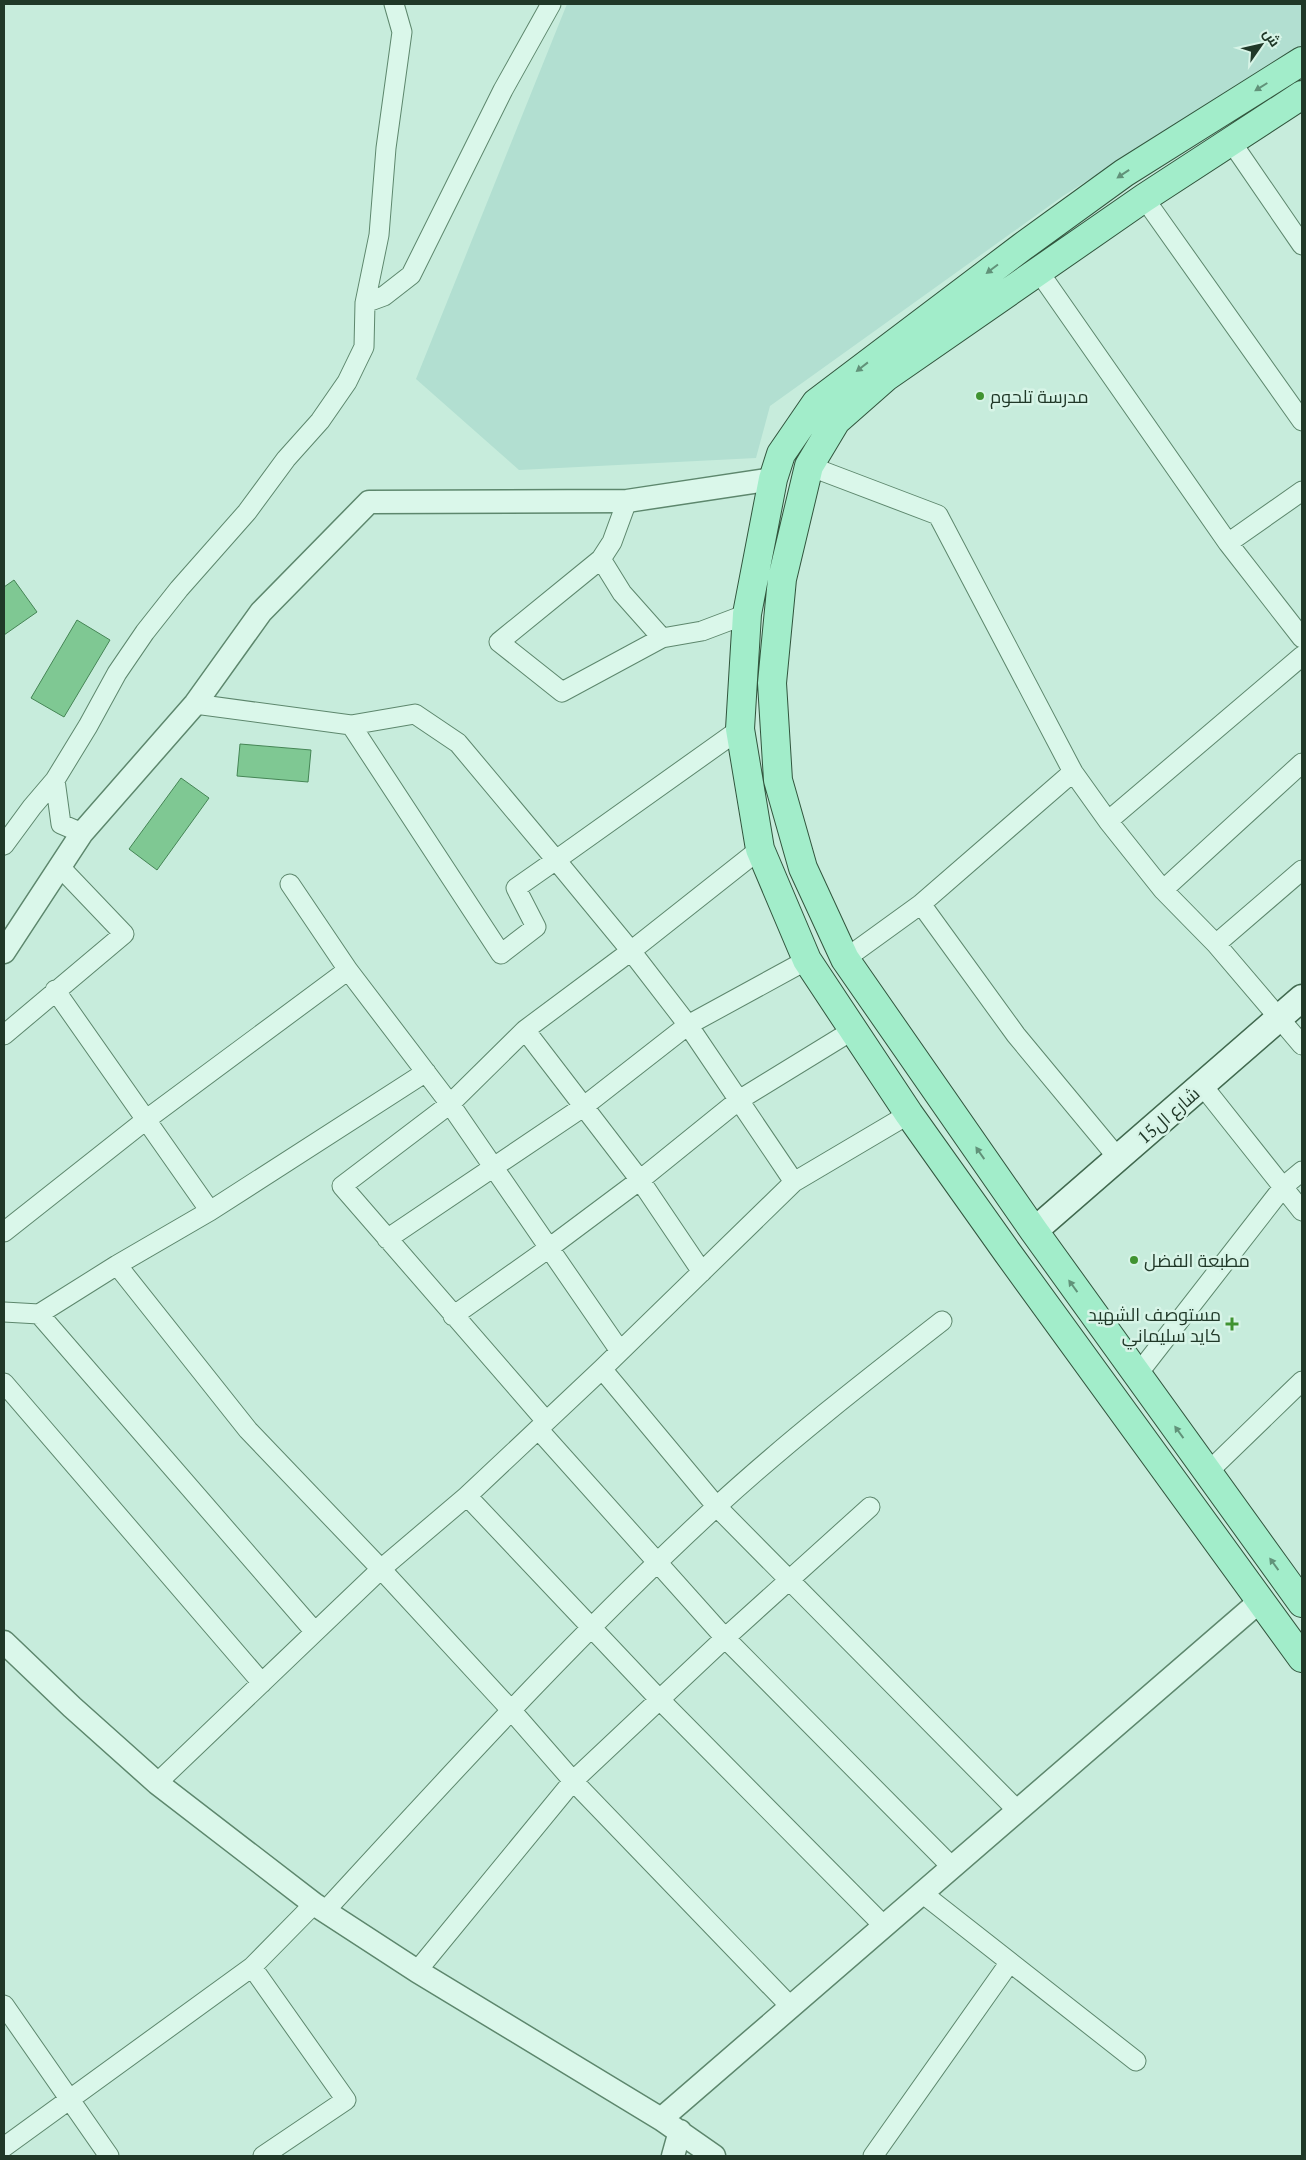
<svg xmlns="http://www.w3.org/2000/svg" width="1306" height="2160" font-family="'PT Serif',Cairo,serif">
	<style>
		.farmland { fill: #b2dfd1 }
		.building { fill: #7fc893; stroke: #458555 }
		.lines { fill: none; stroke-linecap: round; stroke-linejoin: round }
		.minor-casing { stroke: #5d876d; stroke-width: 21 }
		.tertiary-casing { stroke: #5d876d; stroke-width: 25 }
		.secondary-casing { stroke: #41694f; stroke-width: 29 }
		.primary-casing { stroke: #31553d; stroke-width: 30 }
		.minor { stroke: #daf7ea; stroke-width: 19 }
		.tertiary { stroke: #daf7ea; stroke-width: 22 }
		.secondary { stroke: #daf7ea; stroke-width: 26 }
		.primary { stroke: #a2edca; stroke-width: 28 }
		.oneway { fill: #619279 }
		.poi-dot { fill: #409331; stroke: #d7f4e7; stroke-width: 2 }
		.labels { text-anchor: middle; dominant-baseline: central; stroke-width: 5; stroke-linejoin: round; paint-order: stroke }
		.poi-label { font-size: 18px; fill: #203828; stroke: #d7f4e7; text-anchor: start }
		.street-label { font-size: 18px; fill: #203828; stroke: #d7f4e7 }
	</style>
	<rect width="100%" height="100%" fill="#c7ecdc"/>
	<path class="farmland" d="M567,4H1302V46L1063,196L770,406L756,458L519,470L416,379Z"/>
	<path class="building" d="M14,580L37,612L4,635V587Z
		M77,620L110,640L64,717L31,698Z
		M240,744L311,750L308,782L237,776Z
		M181,778L209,798L157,870L129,849Z"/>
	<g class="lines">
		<defs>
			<path id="minor" d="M1230,140L1302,245
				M1144,198L1302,421
				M1039,272L1228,543L1302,638
				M365,303L384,296L411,275L503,90L551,4
				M809,466L938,515L1073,772L1108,821L1163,890L1216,944L1302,1045
				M627,501L612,542L601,559L622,593L662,638L702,631L747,614
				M1228,543L1302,491
				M601,559L499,642L562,692L662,638
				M195,704L351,725L415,714L458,743L556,860L740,729
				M351,725L501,954L536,927L516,888L556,860L631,951L688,1025L794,1182
				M55,780L61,824L82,833
				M1108,821L1302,656
				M4,845L32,807L55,780L88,726L117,673L145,632L179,589L247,512L286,459L320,421L347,382L364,347L365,303L379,235L386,148L402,32L394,4
				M290,884L348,970L450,1104L620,1351
				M1163,890L1302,763
				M921,904L1016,1035L1118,1158
				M1216,944L1302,870
				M845,959L921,904L1073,772
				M55,990L210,1211
				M525,1030L640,1180L702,1272
				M4,1035L124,934L60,867
				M1202,1085L1302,1211
				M4,1232L147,1119L348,970
				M387,1239L583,1107L688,1025L807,960
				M117,1265L248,1430L381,1569L511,1710L573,1781L791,2007
				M4,1312L39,1314L117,1265L210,1211L426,1072
				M39,1314L315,1632
				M453,1316L549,1248L640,1180L739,1100L853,1030
				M602,1369L717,1507L1018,1811
				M1137,1375L1284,1186L1302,1171
				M4,1383L262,1683
				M546,1421L342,1186L450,1104L525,1030L631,951L760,849
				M538,1429L725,1638L952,1867
				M1208,1472L1302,1381
				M467,1496L659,1699L884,1926
				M157,1783L381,1569L467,1496L602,1369L794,1182L909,1114
				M922,1893L1136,2061
				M325,1911C452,1773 578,1634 716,1507C788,1441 865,1381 942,1321
				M252,1967L346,2100L263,2156
				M417,1971L573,1781L725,1638L870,1507
				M4,2005L109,2156
				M4,2147L252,1967L314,1904
				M873,2156L1010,1962"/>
			<path id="tertiary" d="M4,952L82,833L195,704L261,612L369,502L627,501L773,479
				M4,1642L72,1707L157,1783L314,1904L417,1971L661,2119L714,2156
				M661,2119L1260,1601
				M673,2156L680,2131"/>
			<path id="secondary" d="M1034,1231L1302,998"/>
			<path id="primary" d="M1302,61L1124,173L1022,247L816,403L781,454L773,479L747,614L740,729L760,849L807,960L909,1114L1007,1252L1302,1658
				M1302,95L1144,198L886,377L836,421L809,466L782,579L772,683L778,780L803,868L845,959L1034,1231L1302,1603"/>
		</defs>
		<use href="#minor" class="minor-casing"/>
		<use href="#tertiary" class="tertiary-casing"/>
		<use href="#secondary" class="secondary-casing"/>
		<use href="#primary" class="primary-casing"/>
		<use href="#minor" class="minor"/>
		<use href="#tertiary" class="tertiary"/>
		<use href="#secondary" class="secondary"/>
		<use href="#primary" class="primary"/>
	</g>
	<defs><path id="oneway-solid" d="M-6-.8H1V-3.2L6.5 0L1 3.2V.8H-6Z" transform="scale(1.25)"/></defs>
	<g class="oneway">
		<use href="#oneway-solid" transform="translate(1261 87) rotate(148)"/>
		<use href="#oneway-solid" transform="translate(1123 174) rotate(146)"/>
		<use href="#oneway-solid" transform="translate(992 269) rotate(143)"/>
		<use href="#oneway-solid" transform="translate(862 367) rotate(142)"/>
		<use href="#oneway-solid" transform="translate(980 1153) rotate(-125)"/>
		<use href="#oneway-solid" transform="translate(1073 1286) rotate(-126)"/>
		<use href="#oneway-solid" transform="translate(1179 1432) rotate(-126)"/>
		<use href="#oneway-solid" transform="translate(1274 1564) rotate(-126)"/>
	</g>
	<g class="poi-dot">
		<circle cx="980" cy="396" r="5"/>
		<circle cx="1134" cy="1260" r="5"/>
		<path d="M1229.5 1316.5h5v5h5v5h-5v5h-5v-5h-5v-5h5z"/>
	</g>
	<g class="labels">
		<g class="poi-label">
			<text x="990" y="396">مدرسة تلحوم</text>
			<text x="1144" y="1260">مطبعة الفضل</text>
			<text x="1221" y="1314" text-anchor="end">مستوصف الشهيد<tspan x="1221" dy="21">كايد سليماني</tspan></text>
		</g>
		<g class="street-label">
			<text transform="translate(1168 1115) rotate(-41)">شارع ال15</text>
		</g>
	</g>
	<rect width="1306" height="2160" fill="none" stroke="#203828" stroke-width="10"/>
	<g transform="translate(1261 45) rotate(56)" stroke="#d7f4e7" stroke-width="4" paint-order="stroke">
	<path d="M0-4L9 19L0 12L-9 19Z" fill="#203828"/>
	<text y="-8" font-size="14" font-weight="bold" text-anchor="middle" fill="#203828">ش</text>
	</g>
</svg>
